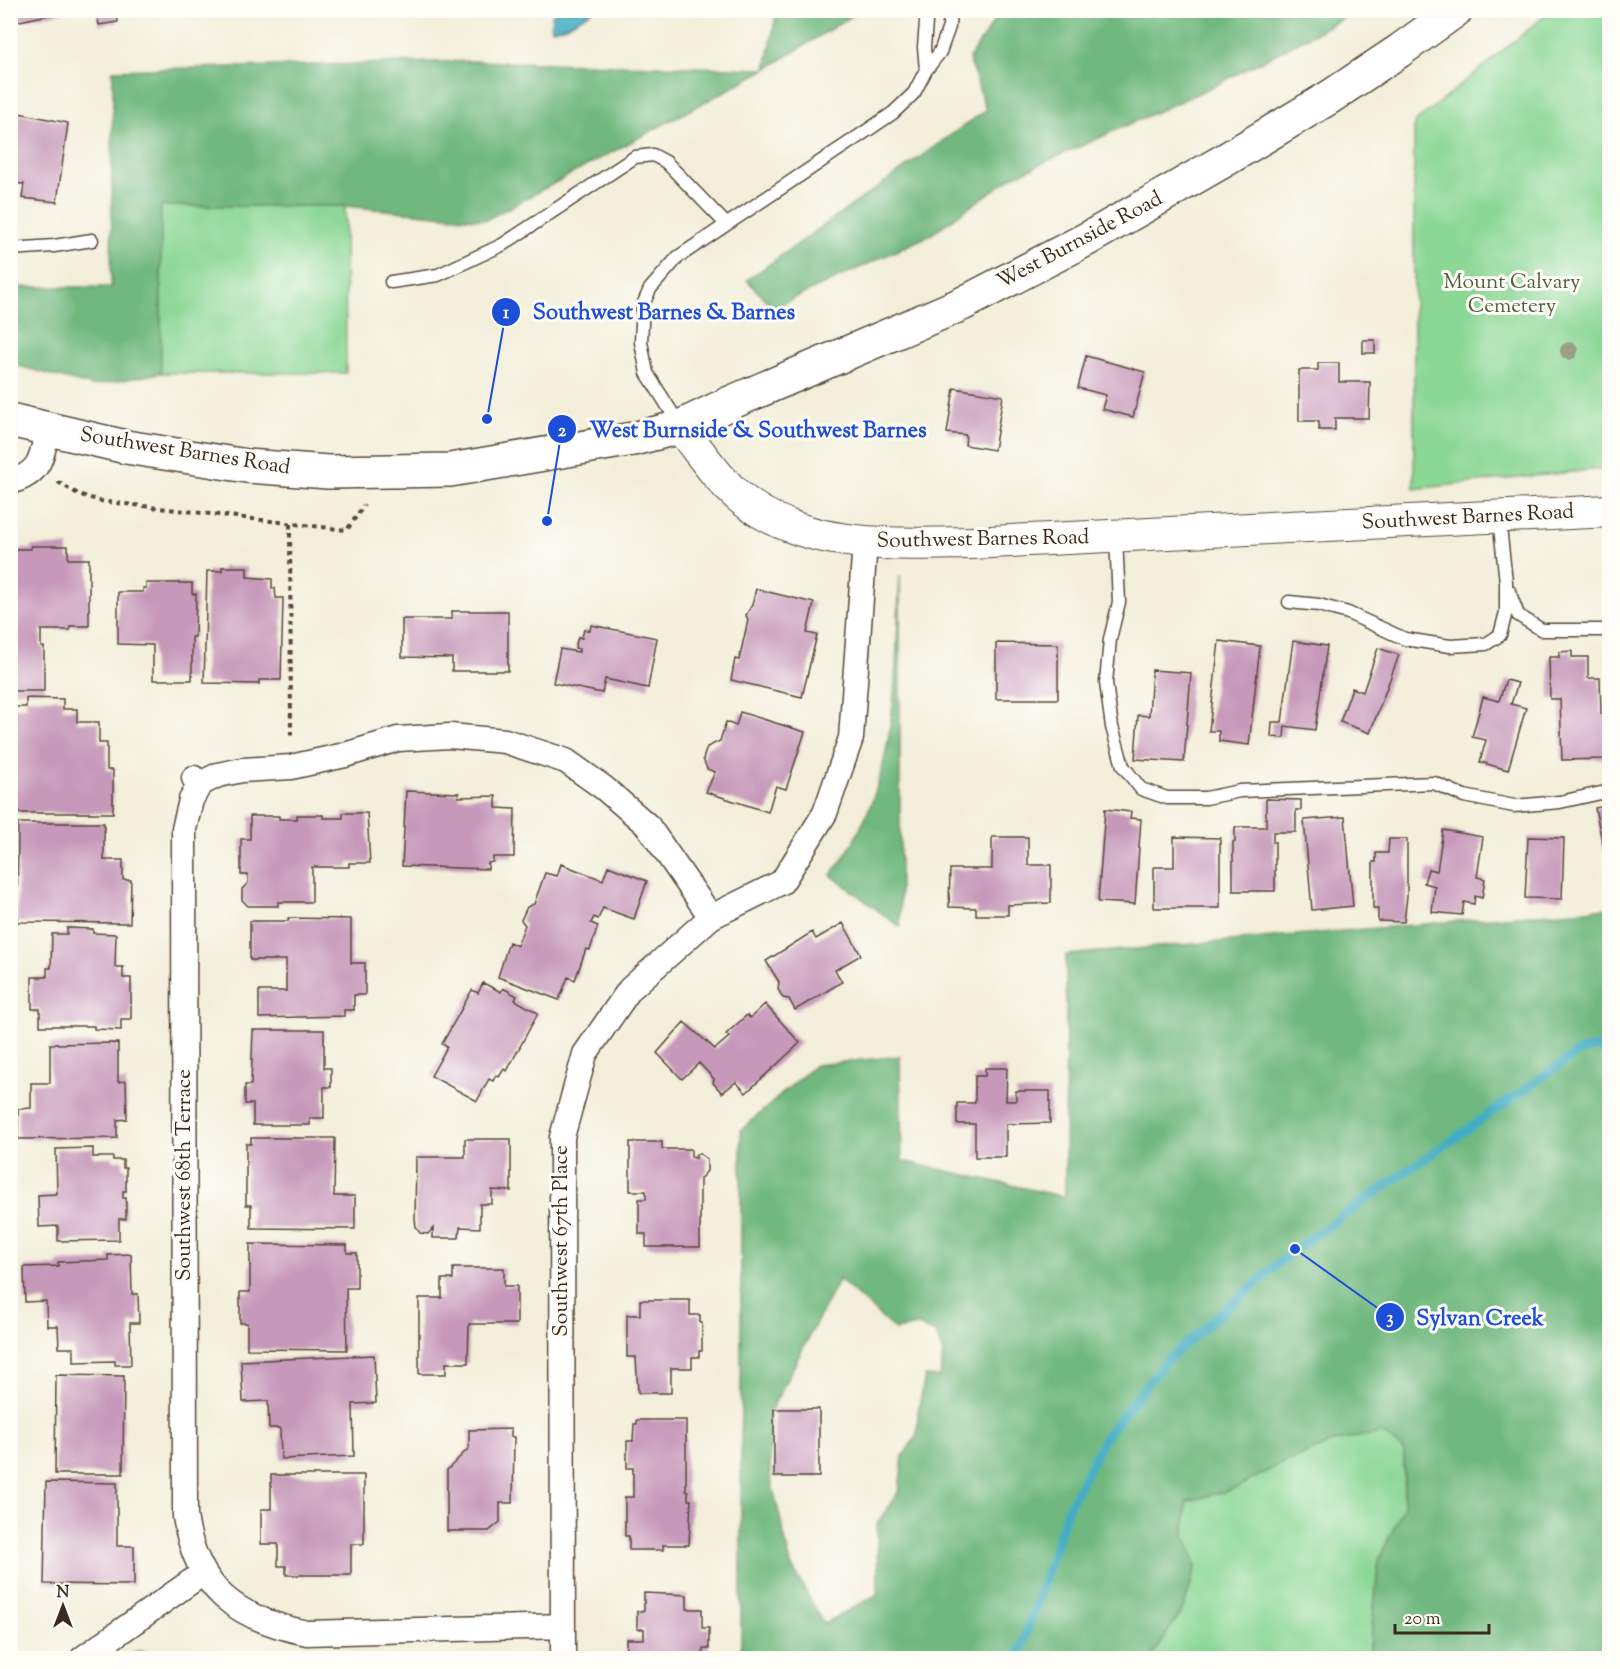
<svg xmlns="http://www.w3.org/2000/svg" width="1620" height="1669" font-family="'Sorts Mill Goudy',serif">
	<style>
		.green { fill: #8bd795; stroke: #63805a; stroke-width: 1.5 }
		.forest { fill: #70b87e; stroke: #56714e; stroke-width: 1.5; fill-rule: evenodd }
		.water { fill: #43adc2; stroke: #3f6c70; stroke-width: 1.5 }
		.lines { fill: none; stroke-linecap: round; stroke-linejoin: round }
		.stream { stroke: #43adc2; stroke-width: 9 }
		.building { fill: #c698b9 }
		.service-casing { stroke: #57473a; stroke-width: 15 }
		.minor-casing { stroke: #57473a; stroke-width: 27 }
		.tertiary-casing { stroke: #57473a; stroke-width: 34 }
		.primary-casing { stroke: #57473a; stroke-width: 36 }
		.path { stroke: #57473a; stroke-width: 4; stroke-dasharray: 4.5 4.5; stroke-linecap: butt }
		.service { stroke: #fff; stroke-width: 12 }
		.minor { stroke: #fff; stroke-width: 24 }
		.tertiary { stroke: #fff; stroke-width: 32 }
		.primary { stroke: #fff; stroke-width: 33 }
		.tree { fill: #9b9f86 }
		.labels { text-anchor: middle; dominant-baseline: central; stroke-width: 6; stroke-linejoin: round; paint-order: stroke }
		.street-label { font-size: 21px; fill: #3b2a1e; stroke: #fdfcf7 }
		.park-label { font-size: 21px; fill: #535e42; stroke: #fdfcf7 }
		.leader { fill: none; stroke: #1d4ed8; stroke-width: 2 }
		.callout-dot { fill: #1d4ed8; stroke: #fdfcf7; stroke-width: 2 }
		.mark-label { font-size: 18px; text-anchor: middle; font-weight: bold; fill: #fff }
		.callout-label { font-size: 22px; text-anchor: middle; font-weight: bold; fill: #1d4ed8; stroke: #fdfcf7; stroke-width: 6; stroke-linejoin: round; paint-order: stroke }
	</style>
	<rect width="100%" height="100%" fill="#fdfcf7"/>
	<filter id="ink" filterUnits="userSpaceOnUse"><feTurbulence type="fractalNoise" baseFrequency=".0167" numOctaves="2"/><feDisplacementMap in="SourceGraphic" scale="12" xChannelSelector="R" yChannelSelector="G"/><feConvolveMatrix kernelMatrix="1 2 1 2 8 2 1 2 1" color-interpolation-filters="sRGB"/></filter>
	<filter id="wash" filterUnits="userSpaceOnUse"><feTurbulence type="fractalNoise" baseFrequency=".008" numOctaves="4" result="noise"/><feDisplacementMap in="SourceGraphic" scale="24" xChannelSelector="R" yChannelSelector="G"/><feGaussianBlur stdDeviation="1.35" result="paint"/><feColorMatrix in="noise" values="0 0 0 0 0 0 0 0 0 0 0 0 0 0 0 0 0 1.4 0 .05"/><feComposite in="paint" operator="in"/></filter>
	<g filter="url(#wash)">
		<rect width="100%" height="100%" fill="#f3eed9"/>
		<path class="green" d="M1551,11H1609V468L1414,489V123Z
			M160,206H345L346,373H161Z
			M1383,1432L1404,1451V1506L1379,1560L1369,1658H1151L1184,1607L1196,1567L1185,1535L1186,1502L1236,1488L1276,1466L1339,1440Z"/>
		<path class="forest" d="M777,10L860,11L766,69L486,220L345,206H161V373L92,386L11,364V287H111L113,70L476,61L766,69Z
			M1001,11H1357L1214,86L1012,177L930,235L773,308L747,280L986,110L969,58Z
			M900,575V927L831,875C901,787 894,680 900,575Z
			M1609,908V1658H1369L1379,1560L1404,1506V1451L1382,1433L1339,1440L1276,1466L1236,1488L1186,1502L1185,1535L1196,1566L1184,1607L1151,1658H741V1130L815,1065L900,1056L902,1161L1065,1197L1066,955ZM839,1279L895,1330L918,1326L936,1333L943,1354L940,1377L925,1376L918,1412L917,1435L903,1456L899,1491L877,1524L878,1594L824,1624L791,1565L770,1475L769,1414Z
			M138,1651L200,1658H126Z"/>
		<path class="water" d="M559,10H593V11L564,27L551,29L552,15Z"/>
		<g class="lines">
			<path class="stream" d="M1018,1658L1068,1508L1105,1437L1164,1363L1295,1249L1580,1051L1610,1046"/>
		</g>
		<g id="blocks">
			<path class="building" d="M10,10H63V12L10,23Z
				M96,10H116L118,22L99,25Z
				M19,113L68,123L57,202L22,198L24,184L10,183V120L17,121Z
				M1363,340H1375V353H1363Z
				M1086,356L1145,372L1133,417L1102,409L1106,395L1078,388Z
				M1318,363H1339V382H1370L1369,418H1335V430H1319V421H1299V370H1318Z
				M954,388L1003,396L994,450L965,445L966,435L947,433Z
				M31,546H68V559H89V626H70V630H41V647H44V691H10V549H31Z
				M222,567H247V577L272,579V588H275L276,598H283L281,680H259V684L204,683L207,571H222Z
				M146,583H192V594H196L195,637H192V680H153V645L118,644V592H143V588H146Z
				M756,589L814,603L807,633L817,635L802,697L731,680L735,659L739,660L748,620L746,615L752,605Z
				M452,611H508V671H452V658L402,657V619H452Z
				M591,625L657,638L648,688L605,679L602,693L553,683L560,649L579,652V649L575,648L578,637L582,638L584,629L590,631Z
				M1219,641L1260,646L1249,745L1219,741V731H1209Z
				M1293,641L1327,646L1315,730L1285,726L1284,738L1271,737L1272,722H1282Z
				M996,643L1058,644V699H996Z
				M1378,648L1399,655L1370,733L1340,722L1352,688L1363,692Z
				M1572,651V657H1588V678H1600L1601,714H1610V743H1605V759L1562,760L1560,699H1550L1549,657H1559V652Z
				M1152,670L1191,673L1184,762L1135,759L1138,715L1149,716Z
				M1506,680L1518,683L1511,704L1526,708L1508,770L1480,762L1486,740L1472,737L1483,697L1499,701Z
				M26,698L63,699V709H77V722H99V743H107V770H113V813H10V707H26Z
				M740,712L805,732L786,789L776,786L768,812L706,792L715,772L707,769L703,759L707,747L720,741L726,722L736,726Z
				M406,791L459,793L458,797L496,796V808L515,809L514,857H493V862L488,863V869L402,866Z
				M1266,799L1301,800V810H1296V832H1273V842H1275V891H1233V842H1235V827H1266Z
				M1610,805V854L1605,855L1595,808Z
				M1105,809L1131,812L1130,818L1141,819L1135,904L1098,902Z
				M343,813H367L370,863H349V867H312V902H278V906H248L242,900V889L248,883V875H241V839H250V816H279V819H297V815H323V818H343Z
				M1345,817L1353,906L1312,910L1304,820Z
				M18,823H104V860H123V880H131L130,923L17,922Z
				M1443,830L1483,837L1477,877L1485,879L1482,898L1475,896L1474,904L1464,902L1462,915L1432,912L1435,886L1424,883L1428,869L1437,871Z
				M992,837H1028V865H1051V903L1008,905V915H976V908L949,907L950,869H992Z
				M1174,837L1220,838V908H1154V867H1174Z
				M1528,837L1564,838L1562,899L1525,898Z
				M1389,839H1407V896L1404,922L1378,921V909H1373V862H1376V853H1388Z
				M561,864L603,880L608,866L647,881L634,919L603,908L598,919L594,917L591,923L598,926L590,950L586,949L575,980L568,977L559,1000L498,977L509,942L517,946L525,925L521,920L527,907L534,904L545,873L557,876Z
				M288,918L351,919V963H365V995H354V1010H344V1016L259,1018V991H286V960H250V921H288Z
				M843,923L861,955L835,970L842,982L795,1010L789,999L783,998L778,989L779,982L766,961L812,932L816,939Z
				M67,928L93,929V933L116,934L115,967H123V978H131V1019H121V1030L94,1029V1026H40V1009H32V977H47V968H51L52,934H67Z
				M483,983L501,992L503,988L517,996L515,1000L538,1013L507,1071L504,1069L499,1077L496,1075L493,1081L489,1079L477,1101L431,1076L447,1047L442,1044L472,990L478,993Z
				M765,1004L800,1043L746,1093L736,1082L722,1093L713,1083L714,1079L699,1063L682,1079L657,1053L684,1022L715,1049L729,1037L726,1034L747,1015L750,1018Z
				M253,1030H324V1068H331V1087H324V1118H310V1125H253V1104H245V1085H251Z
				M118,1043V1082L126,1081L127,1119L117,1120V1138L18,1139V1109L31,1108V1083H50V1044Z
				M985,1068H1007L1006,1101H1016V1091H1050V1123L1006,1124V1157H975V1124H957V1103H975V1076H985Z
				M251,1138H335L334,1196H355V1229L251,1228V1205H246V1144H251Z
				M465,1139H511V1191L492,1190V1204H480V1228L460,1227L459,1238H433V1228L428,1234L420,1233L416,1227L415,1219L416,1157H465Z
				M630,1142H662V1149H691V1157L696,1158V1154H700L707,1159V1171L700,1179V1247H646V1234H639V1199H646V1191H630Z
				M93,1148V1157H113V1160H123V1168H126V1191H123V1198H126V1219H119V1240L58,1241V1226L39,1227L38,1195L57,1194L56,1149Z
				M250,1244L347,1245V1253H357V1288H346L347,1350L247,1349V1323H240V1292H250Z
				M131,1254L132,1294H138L139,1323H130L131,1365H115V1361L74,1362V1348H59L58,1326H47L46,1301L25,1302L24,1267L58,1266V1262L108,1260V1255Z
				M453,1268H504V1286H517V1324H469L468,1363H446V1374H419V1298H442V1279H453Z
				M640,1300H690V1315H700V1323H702V1351H699V1357H692V1368H671V1393H638L636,1357H627V1315H640Z
				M374,1355L376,1403L353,1404L354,1456L281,1459L280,1428H269L268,1401L243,1402L241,1361Z
				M56,1375L124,1376L123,1474H55Z
				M774,1409H819V1477H774Z
				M637,1420H686V1491H688V1500H691L689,1545H663V1550H629V1536H625V1497H633V1468H627V1441H633L634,1424H637Z
				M511,1429V1437H514L513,1503H500V1522L489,1531H447V1470L469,1448V1430Z
				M271,1475H364V1544H351V1575H286V1566H278V1544H261V1509H271Z
				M46,1482L117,1483V1546H134V1585L44,1584Z
				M644,1593L687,1595V1609H702V1628H709V1649H703V1658H626V1639H644V1629H637V1611H644Z"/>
		</g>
	</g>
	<g filter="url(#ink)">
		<use href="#blocks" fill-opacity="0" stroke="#57473a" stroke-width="1.5"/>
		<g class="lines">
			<defs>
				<path id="service" d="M926,70L924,47L927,10
					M10,249L54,246L92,240
					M391,282L438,275L502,245L635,157L653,155L666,162L726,224
					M679,424L647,373L641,342L643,305L650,289L678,257L862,134L893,113L914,93L926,70L940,52L949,27L950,10
					M1116,537L1119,602L1110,639L1106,683L1112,727L1123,766L1141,789L1167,798H1206L1240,791L1434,783L1464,796L1514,806L1560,802L1610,791
					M1509,591L1518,615L1542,630H1610
					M1289,602L1319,605L1348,613L1405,639L1450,646L1486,644L1500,635L1506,612V582L1499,518"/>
				<path id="minor" d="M10,482C42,473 41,457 48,429
					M194,778L200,784L191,800L184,829L185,1516C196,1590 237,1619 307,1633L563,1626
					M200,784L218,775L242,770L291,767L345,755L398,739L450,736L505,741L566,761L604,788L648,826L711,917
					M83,1658L203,1573
					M563,1658L562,1137L585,1054L630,989L711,917L782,882L825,813L851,738L865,542"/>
				<path id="tertiary" d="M680,427C700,452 718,480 743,500C807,550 894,544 970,543L1610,511"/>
				<path id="primary" d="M10,420L126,447L247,466L328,472L450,470L633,439L680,427L730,403L962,304L1089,238L1225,160L1330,97L1399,51L1456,10"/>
			</defs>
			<use href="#service" class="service-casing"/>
			<use href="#minor" class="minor-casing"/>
			<use href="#tertiary" class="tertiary-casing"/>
			<use href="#primary" class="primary-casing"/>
			<path class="path" d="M58,482L78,494L100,501L347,530L364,505
				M290,524L291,739"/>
			<use href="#service" class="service"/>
			<use href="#minor" class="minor"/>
			<use href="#tertiary" class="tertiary"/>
			<use href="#primary" class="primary"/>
		</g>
		<circle class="tree" cx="1569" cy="351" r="9"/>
	</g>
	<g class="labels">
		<g class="street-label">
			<text transform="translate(1080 241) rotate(-28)">West Burnside Road</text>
			<text transform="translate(185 452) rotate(9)">Southwest Barnes Road</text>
			<text transform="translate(1468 518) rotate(-3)">Southwest Barnes Road</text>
			<text transform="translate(983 540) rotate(-1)">Southwest Barnes Road</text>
			<text transform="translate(185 1175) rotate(-90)">Southwest 68th Terrace</text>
			<text transform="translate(562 1241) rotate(-90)">Southwest 67th Place</text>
		</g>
		<g class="park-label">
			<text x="1512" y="283">Mount Calvary<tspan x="1512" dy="24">Cemetery</tspan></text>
		</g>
	</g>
	<path class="leader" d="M487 419L506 312M547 521L562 429M1295 1249L1390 1317"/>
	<g class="callout-dot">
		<circle cx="487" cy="419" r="6"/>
		<circle cx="547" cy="521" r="6"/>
		<circle cx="1295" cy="1249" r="6"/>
		<circle cx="506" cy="312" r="15"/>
		<circle cx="562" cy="429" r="15"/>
		<circle cx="1390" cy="1317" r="15"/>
	</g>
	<g class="mark-label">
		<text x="506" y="318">1</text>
		<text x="562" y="436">2</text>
		<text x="1390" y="1323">3</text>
	</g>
	<g class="callout-label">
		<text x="664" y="319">Southwest Barnes &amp; Barnes</text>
		<text x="758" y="437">West Burnside &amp; Southwest Barnes</text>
		<text x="1480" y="1325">Sylvan Creek</text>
	</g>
	<rect width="1620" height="1669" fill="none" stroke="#fdfcf7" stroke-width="36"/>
	<g transform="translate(63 1606)" stroke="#fdfcf7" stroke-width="4.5" paint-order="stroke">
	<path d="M0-4.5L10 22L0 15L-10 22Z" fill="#3b2a1e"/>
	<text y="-9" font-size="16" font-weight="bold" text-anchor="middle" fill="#3b2a1e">N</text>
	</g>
	<path d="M1395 1624v9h94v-9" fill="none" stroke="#3b2a1e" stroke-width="3"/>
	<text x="1404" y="1624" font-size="18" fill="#3b2a1e" stroke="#fdfcf7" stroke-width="4.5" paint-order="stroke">20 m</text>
</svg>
